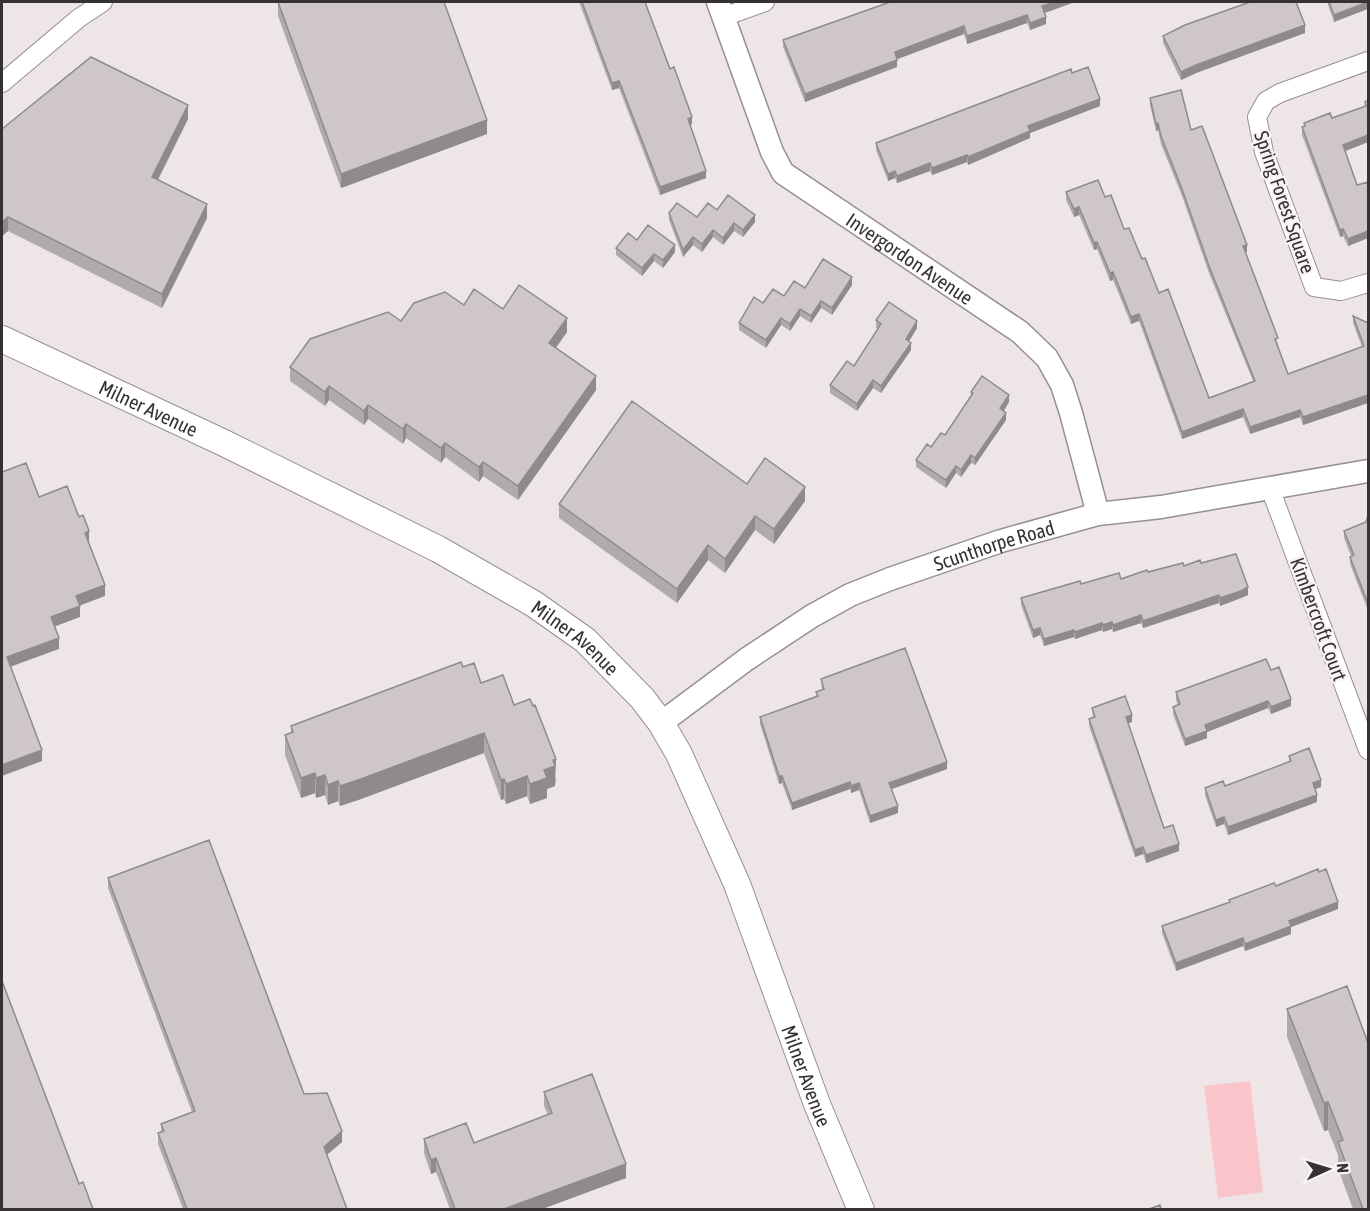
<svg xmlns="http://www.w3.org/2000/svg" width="1370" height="1211" font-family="'Asap Condensed',sans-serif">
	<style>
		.green { fill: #fac5ca }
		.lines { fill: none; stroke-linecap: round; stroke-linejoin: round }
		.minor-casing { stroke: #978f90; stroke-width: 20 }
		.tertiary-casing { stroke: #978f90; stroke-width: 25 }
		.secondary-casing { stroke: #978f90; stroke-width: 28 }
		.minor { stroke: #fff; stroke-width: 18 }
		.tertiary { stroke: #fff; stroke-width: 22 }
		.secondary { stroke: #fff; stroke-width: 26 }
		.wall { fill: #b1aaab }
		.shaded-wall { fill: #908b8b }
		.building { fill: #cec6c7; stroke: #908b8b; stroke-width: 1.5 }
		.labels { text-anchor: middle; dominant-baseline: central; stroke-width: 4.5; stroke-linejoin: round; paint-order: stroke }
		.street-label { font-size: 20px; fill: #363233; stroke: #fbf3f3 }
	</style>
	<rect width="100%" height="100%" fill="#eee5e6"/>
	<path class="green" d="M1250,1081L1263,1192L1218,1198L1204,1086Z"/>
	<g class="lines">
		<defs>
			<path id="minor" d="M723,17L765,2
				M1368,61L1280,93L1266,101L1257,117L1264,152L1314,287L1341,291L1368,283
				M2,83L79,18L103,2
				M1270,488L1368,750"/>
			<g id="tertiary">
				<path id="s1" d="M718,2L772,152L783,173L1020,332L1047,358L1062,385L1071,413L1098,514"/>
				<path id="s2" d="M661,723L747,659L812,616L850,595L890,579L1001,541L1098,514L1161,507L1368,471"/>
			</g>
			<g id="secondary">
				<path id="s3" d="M2,339L224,443L438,549L534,604L585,640L642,698L661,723L679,754L737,884L817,1104L861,1210"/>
			</g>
		</defs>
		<use href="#minor" class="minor-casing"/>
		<use href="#tertiary" class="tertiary-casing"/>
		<use href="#secondary" class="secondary-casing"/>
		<use href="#minor" class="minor"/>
		<use href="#tertiary" class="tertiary"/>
		<use href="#secondary" class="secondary"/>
	</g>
	<path class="wall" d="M278,2L487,134L341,188L278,16Z
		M579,2H645L692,124L690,125L706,178L660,195L619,88L612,90Z
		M1327,2H1368L1334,22Z
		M1044,13L1046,24L1030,30L1027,23L967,44L964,34L897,59V67L805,102L783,47V40Z
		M1305,33L1196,73L1181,80L1163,43V36Z
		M1072,73L1100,106L1030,133V138L968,165L967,162L932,175L930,171L897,183L895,178L888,181L876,150V143Z
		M1150,98L1191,130L1247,252L1245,253L1288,374L1362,347L1353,323V316L1368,323V403L1303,425L1300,417L1250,434L1243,417L1182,439L1139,321L1131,324L1113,280L1110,281L1097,249L1094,250L1079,215L1074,217L1066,200V192L1105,197L1124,229L1159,293L1209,398L1253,381L1209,273L1182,196L1161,144L1158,130L1156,131L1150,105Z
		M1368,100V142L1345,151L1357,185L1368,182V238L1348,246L1343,236L1340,237L1302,135V127H1304V123L1332,118L1365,106V102Z
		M188,119L158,180L207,218L162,308L8,231L2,236V129Z
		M717,210L755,222L743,237L734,231L723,245L713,237L702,252L693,245L683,257L669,220V213L697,217Z
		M637,240L675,252L663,268L654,261L642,276L616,255V248Z
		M852,285L832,315L821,308L811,323L800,316L790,331L781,325L766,348L739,330V323L763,303L805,288Z
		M464,305L503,309L567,332L556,348L596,390L518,500L483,476L479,482L445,457L441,463L406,438L403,444L368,419L364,425L329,400L325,406L290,381V367L401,321Z
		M876,320L917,328L909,341L911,350L881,393L873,388L857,411L830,393V385L854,366L878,329L876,328Z
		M971,392L1009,402L1004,411L1006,420L975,465L971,463L961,477L956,473L946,488L916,467V460L945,435L971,397Z
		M747,484L805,501L774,544L755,530L725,573L708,560L677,603L559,518V504Z
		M1368,516V608H1367L1350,564V557L1351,556L1344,538V531L1366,522Z
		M1201,563L1248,595L1241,598L1220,606L1219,603L1143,628L1141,623L1113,632L1112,629L1103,632L1102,630L1075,639L1074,637L1044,646L1040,635L1033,638L1021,605V598L1081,584L1121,579L1148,572Z
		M463,667L481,683L514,705L556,779L555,786L547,789V798L530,804L527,796L506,804L504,799L501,800L484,753L361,799L340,806L338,801L328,805L325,795L316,798L315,793L301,798L285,755V735L291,732V726Z
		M1271,670L1291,706L1271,714L1268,708L1207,732V738L1185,746L1173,714V707L1178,705L1176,700V692Z
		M821,679L947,769L892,789L898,813L870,823L859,790L851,793L850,789L792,810L782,783L779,784L760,724V717L816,696V692L822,690Z
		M1092,708L1132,722L1128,723L1164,828L1179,851L1146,863L1143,854L1135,857L1089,726V719L1093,717Z
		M1289,756L1321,787L1315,789L1317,802L1228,835L1224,824L1216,827L1205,795V788L1225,786L1289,762Z
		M108,878L304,1094L342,1142L327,1155L347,1209H183L158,1144V1133L161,1132V1124L192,1112L108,888Z
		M1276,886L1338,909L1291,927V934L1245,951L1243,946L1176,971L1162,933V926L1229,902V900Z
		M1347,986L1368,1209H1353L1338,1169V1155L1328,1130L1324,1131L1287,1037V1009Z
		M544,1092L626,1178L542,1209H450L436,1172L431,1174L424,1153V1139L474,1143L548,1115L544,1106Z"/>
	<path class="shaded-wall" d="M1055,2H1075L1042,14V6Z
		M1368,2V9L1334,22V15Z
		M1027,15V23L967,44V36Z
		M1046,17V24L1030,30V23Z
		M1305,25V33L1196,73L1181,80V72L1196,65Z
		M964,26V34L895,60V52Z
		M897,60V67L805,102V94Z
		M619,81V88L612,90V83Z
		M1100,99V106L1030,133V138L968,165V157L1028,126Z
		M188,105V119L152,191V177Z
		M692,117V124L688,126V119Z
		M487,120V134L341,188V174Z
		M1158,123V130L1156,131V124Z
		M1368,135V142L1343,152V145Z
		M967,155V162L932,175V168Z
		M930,163V171L897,183V176Z
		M706,171V178L660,195V187Z
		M895,171V178L888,181V174Z
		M207,204V218L162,308V294Z
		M1079,207V215L1074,217V209Z
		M755,215V222L743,237V230Z
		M8,217V231L2,236V222Z
		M734,223V231L723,245V238Z
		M1343,229V236L1340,237V230Z
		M713,230V237L702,252V244Z
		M1368,231V238L1348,246V239Z
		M693,237V245L683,257V250Z
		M1097,242V249L1094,250V243Z
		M675,245V252L663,268V260Z
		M1247,245V252L1243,253V246Z
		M654,254V261L642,276V268Z
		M1113,272V280L1110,281V273Z
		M852,277V285L832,315V308Z
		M821,301V308L811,323V316Z
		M800,309V316L790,331V324Z
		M1139,314V321L1131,324V317Z
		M567,318V332L549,357V343Z
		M781,318V325L766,348V340Z
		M917,321V328L906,346V339Z
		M911,343V350L881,393V386Z
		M596,376V390L518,500V486Z
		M873,380V388L857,411V404Z
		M329,386V400L325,406V392Z
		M1009,395V402L1000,416V408Z
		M1368,395V403L1303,425V417Z
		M368,405V419L364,425V411Z
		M1243,409V417L1182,439V432Z
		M1300,410V417L1250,434V427Z
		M1006,413V420L975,465V458Z
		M406,424V438L403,444V429Z
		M445,443V457L441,463V448Z
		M971,455V463L961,477V470Z
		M483,462V476L479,482V467Z
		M956,466V473L946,488V480Z
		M805,487V501L774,544V529Z
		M755,516V530L725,573V559Z
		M89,531V542L85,544V533Z
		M708,545V560L677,603V589Z
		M105,585V596L76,607V596Z
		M1248,587V595L1241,598L1220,606V598Z
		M1219,595V603L1143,628V621Z
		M1368,600V608H1367V601Z
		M80,606V617L51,628V617Z
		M1141,615V623L1113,632V625Z
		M1112,622V629L1103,632V625Z
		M1102,623V630L1075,639V632Z
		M1040,628V635L1033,638V630Z
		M1074,630V637L1044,646V639Z
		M59,638V649L7,668V657Z
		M1291,699V706L1271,714V707Z
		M1268,701V708L1207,732V738L1185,746V739L1205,725Z
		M1132,715V722L1126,724V717Z
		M484,733V753L361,799L340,806V786Z
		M42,750V761L2,776V765Z
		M556,759L555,786L547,789V798L530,804V784L553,760Z
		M947,762V769L889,790V783Z
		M315,773V793L301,798V778Z
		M325,775V795L316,798V778Z
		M527,776V796L506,804V784Z
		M779,776H782V783L779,784Z
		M504,779V799L501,800V780Z
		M1321,780V787L1313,790V783Z
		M338,781V801L328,805V785Z
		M850,782V789L792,810V803Z
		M859,783V790L851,793V786Z
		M1317,795V802L1228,835V827Z
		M898,806V813L870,823V816Z
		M1224,817V824L1216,827V820Z
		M1179,844V851L1146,863V855Z
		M1143,847V854L1135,857V850Z
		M1338,902V909L1291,927V934L1245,951V944L1289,921Z
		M1243,938V946L1176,971V963Z
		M1328,1102V1130L1324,1131V1103Z
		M342,1131V1142L324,1157V1147Z
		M436,1158V1172L431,1174V1160Z
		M626,1164V1178L542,1209H504Z"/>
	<path class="building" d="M278,2H444L487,120L341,174Z
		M582,2H645L670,69L674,67L692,117L688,119L706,171L660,187L619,81L612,83Z
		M890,2H1055L1042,6L1046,17L1030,23L1027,15L967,36L964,26L895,52L897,60L805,94L783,40Z
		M1250,2H1296L1305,25L1196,65L1181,72L1163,36L1185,25Z
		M1329,2H1368L1334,15Z
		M91,57L188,105L152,177L207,204L162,294L8,217L2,222V129Z
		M1088,67L1100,99L1028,126L1030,131L968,157L967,155L932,168L930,163L897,176L895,171L888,174L876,143L1071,69L1072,73Z
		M1181,90L1191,130L1202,126L1210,147L1247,245L1243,246L1278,338L1275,339L1288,374L1364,346L1353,316L1368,323V395L1303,417L1300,410L1250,427L1243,409L1182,432L1139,314L1131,317L1113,272L1110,273L1097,242L1094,243L1079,207L1074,209L1066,192L1098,180L1105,197L1111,195L1124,229L1129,228L1142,259L1145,258L1159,293L1168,289L1209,398L1255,381L1209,266L1182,189L1161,136L1158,123L1156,124L1150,98Z
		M1368,100V135L1343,145L1357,185L1368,182V231L1348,239L1343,229L1340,230L1302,127L1305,126L1304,123L1330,113L1332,118L1366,106L1365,102Z
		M728,195L755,215L743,230L734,223L723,238L713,230L702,244L693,237L683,250L669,213L677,203L697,217L708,203L717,210Z
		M648,225L675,245L663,260L654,254L642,268L616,248L628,233L637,240Z
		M823,259L852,277L832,308L821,301L811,316L800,309L790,324L781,318L766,340L739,323L754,297L763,303L773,289L784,296L794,281L805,288Z
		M519,285L567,318L549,343L596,376L518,486L483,462L479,467L445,443L441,448L406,424L403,429L368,405L364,411L329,386L325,392L290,367L310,339L388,312L401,321L414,303L445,292L464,305L474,289L503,309Z
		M889,302L917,321L906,339L911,343L881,386L873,380L857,404L830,385L847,361L854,366L881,324L876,320Z
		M982,376L1009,395L1000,408L1006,413L975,458L971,455L961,470L956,466L946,480L916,460L927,444L931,447L941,433L945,435L973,393L971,392Z
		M632,401L747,484L765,458L805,487L774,529L755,516L725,559L708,545L677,589L559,504Z
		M26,463L39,497L67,486L79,517L83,515L89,531L85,533L105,585L76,596L80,606L51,617L59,638L7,657L42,750L2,765V472Z
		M1368,516V600L1367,601L1350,557L1354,555L1344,531L1366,522Z
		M1236,554L1248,587L1241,591L1220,598L1219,595L1143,621L1141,615L1113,625L1112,622L1103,625L1102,623L1075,632L1074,630L1044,639L1040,628L1033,630L1021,598L1080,581L1081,584L1119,573L1121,579L1147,570L1148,572L1183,563L1184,566L1200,560L1201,563Z
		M905,648L947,762L889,783L898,806L870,816L859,783L851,786L850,782L792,803L782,776H779L760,717L818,696L816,692L824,689L821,679Z
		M1266,659L1271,670L1279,667L1291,699L1271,707L1268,701L1205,725L1207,731L1185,739L1173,707L1180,704L1176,692Z
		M461,662L463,667L474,663L481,683L503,675L514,705L530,699L533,706L535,705L556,759L553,760L555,766L544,770L547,778L530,784L527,776L506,784L504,779L501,780L484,733L361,779L340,786L338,781L328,785L325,775L316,778L315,773L301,778L285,735L293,732L291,726Z
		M1125,696L1132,715L1126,717L1164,828L1173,825L1179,844L1146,855L1143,847L1135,850L1089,719L1095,717L1092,708Z
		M1309,748L1321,780L1313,783L1317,795L1228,827L1224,817L1216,820L1205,788L1223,781L1225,786L1291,761L1289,756Z
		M209,840L304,1094L327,1093L342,1131L324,1147L347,1209H187L158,1133L164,1131L161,1124L195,1111L108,878Z
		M1318,869L1319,872L1326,869L1338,902L1289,921L1291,926L1245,944L1243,938L1176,963L1162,926L1230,902L1229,900L1274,883L1276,886Z
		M2,981L79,1184L83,1182L93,1209H2Z
		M1347,986L1368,1043V1209H1363L1338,1142L1343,1140L1328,1102L1324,1103L1287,1009Z
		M592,1074L626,1164L504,1209H455L436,1158L431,1160L424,1139L466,1123L474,1143L552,1113L544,1092Z
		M1160,1205L1161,1209H1149Z"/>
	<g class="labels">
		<g class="street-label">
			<text transform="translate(1285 202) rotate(71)">Spring Forest Square</text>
			<text stroke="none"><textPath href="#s1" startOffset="336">Invergordon Avenue</textPath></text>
			<text stroke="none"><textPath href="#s3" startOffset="162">Milner Avenue</textPath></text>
			<text stroke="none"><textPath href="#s2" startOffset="381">Scunthorpe Road</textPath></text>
			<text transform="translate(1319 619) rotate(70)">Kimbercroft Court</text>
			<text stroke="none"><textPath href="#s3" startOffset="648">Milner Avenue</textPath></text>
			<text stroke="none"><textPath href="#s3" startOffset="1152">Milner Avenue</textPath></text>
		</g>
	</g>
	<rect width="1370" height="1211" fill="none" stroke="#363233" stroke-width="6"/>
	<g transform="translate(1328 1169) rotate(86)" stroke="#fbf3f3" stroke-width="4.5" paint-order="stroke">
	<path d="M0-4.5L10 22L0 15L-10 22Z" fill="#363233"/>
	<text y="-9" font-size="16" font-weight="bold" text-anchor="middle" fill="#363233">N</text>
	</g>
</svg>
